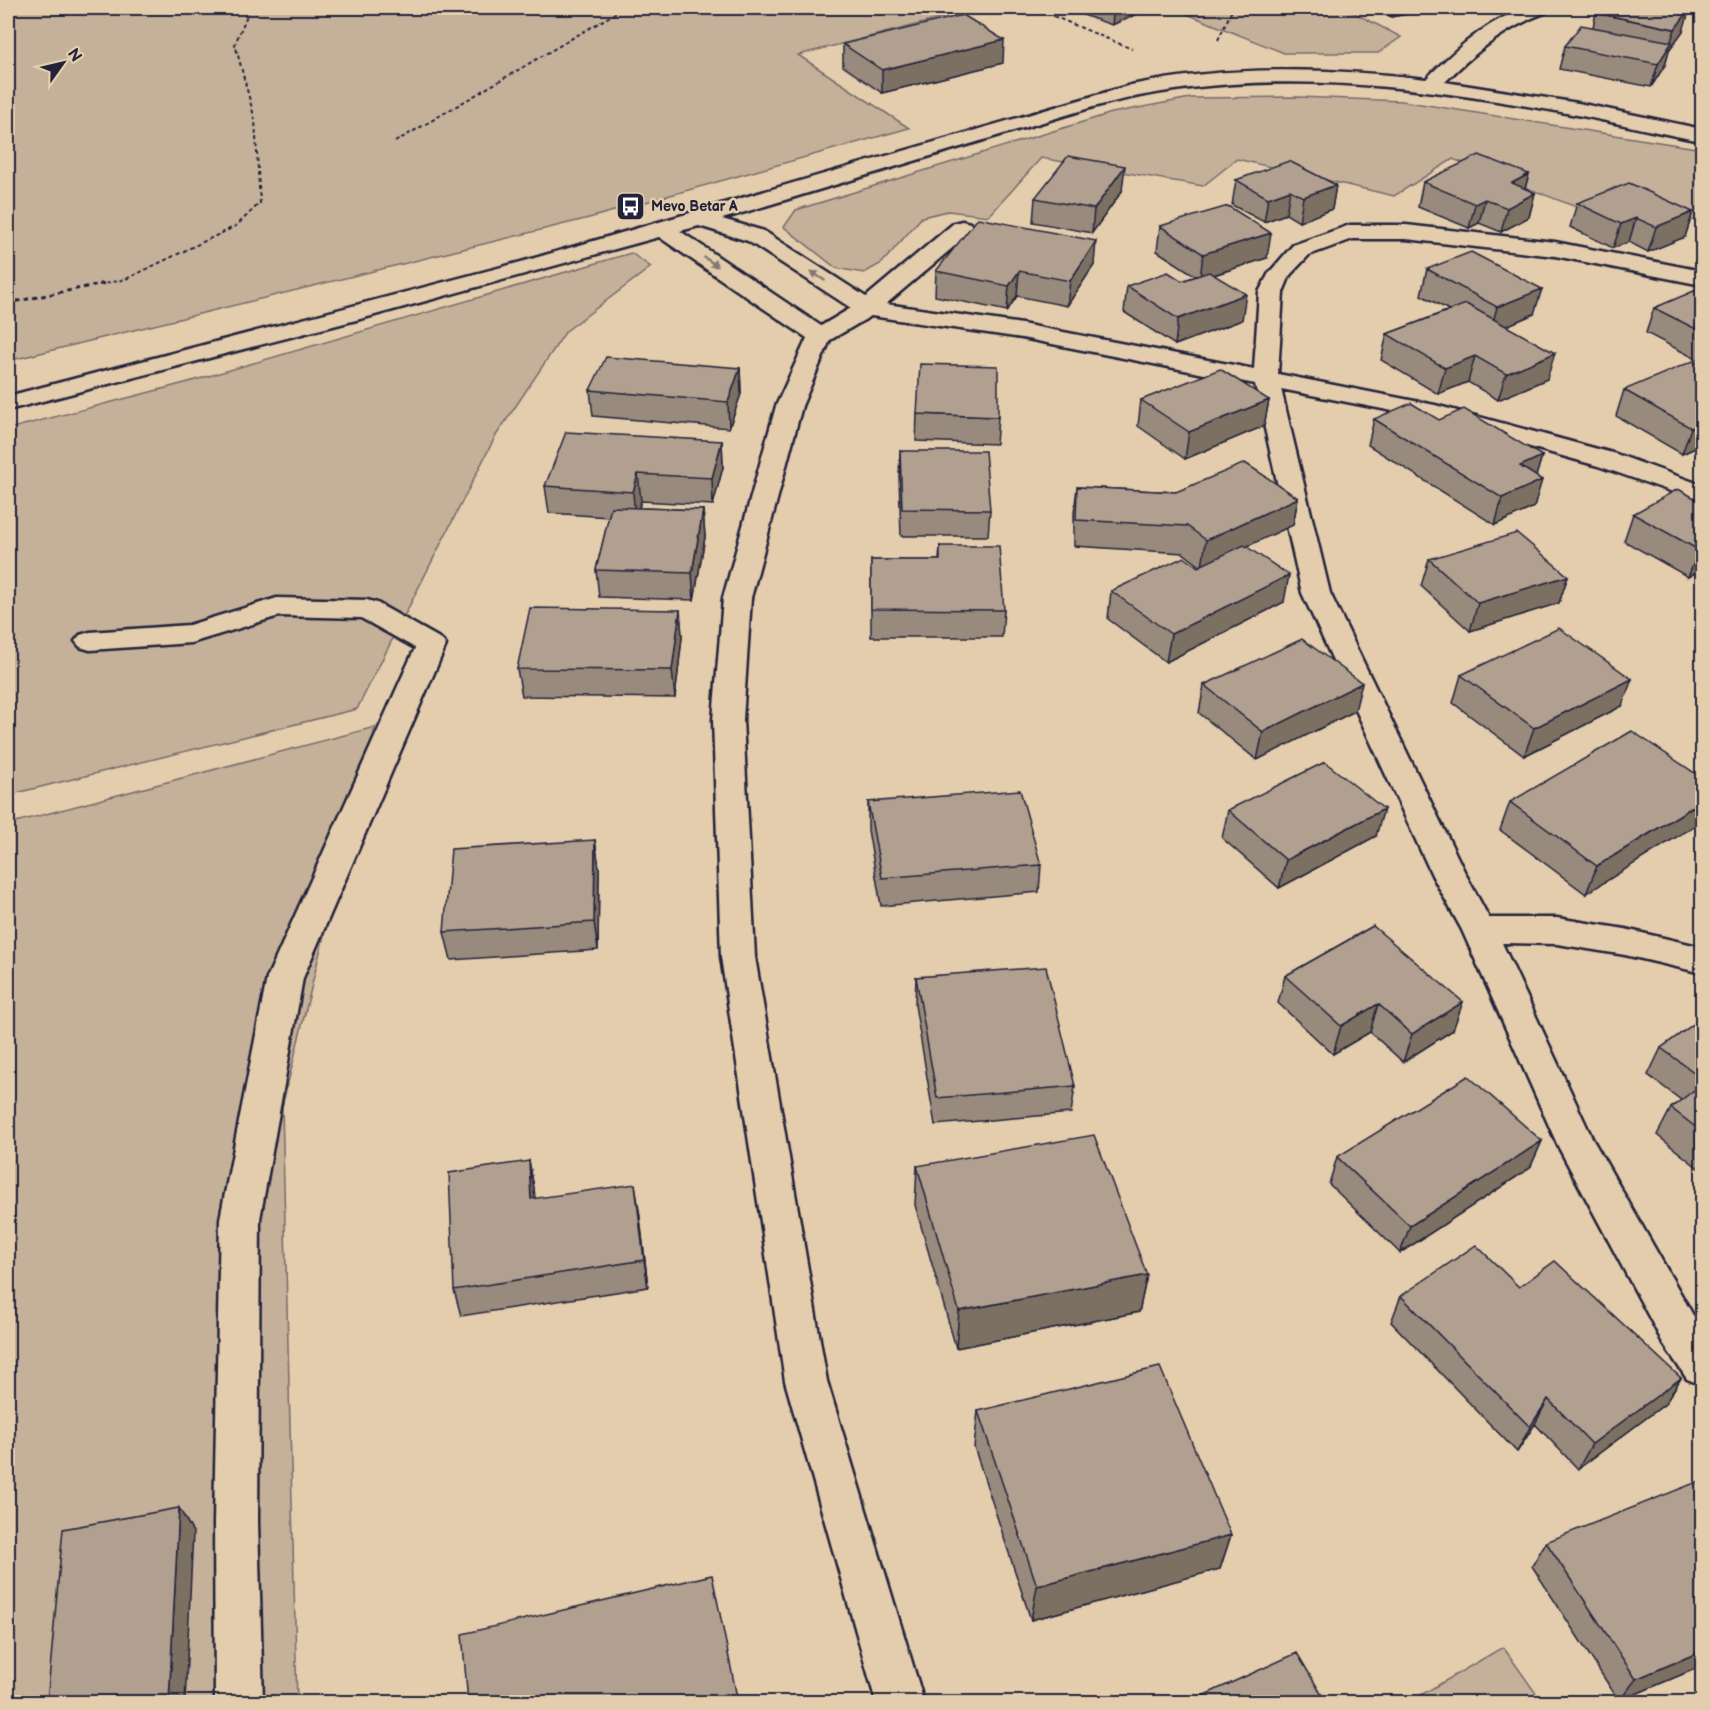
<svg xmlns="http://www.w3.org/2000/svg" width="1710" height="1710" font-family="'Balsamiq Sans',sans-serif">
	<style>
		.green { fill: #c5b19a; stroke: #746a6a; stroke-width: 1.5 }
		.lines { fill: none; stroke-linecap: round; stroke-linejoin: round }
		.minor-casing { stroke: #22223b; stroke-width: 5 }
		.path-far1 { stroke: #22223b; stroke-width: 2; stroke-dasharray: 4 3; stroke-linecap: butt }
		.path { stroke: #22223b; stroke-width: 3; stroke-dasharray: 4.5 4; stroke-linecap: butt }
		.minor { fill: #e4cdad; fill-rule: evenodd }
		.wall { fill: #988a7b; stroke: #22223b; stroke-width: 1.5 }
		.shaded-wall { fill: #7c7064; stroke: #22223b; stroke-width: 1.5 }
		.building { fill: #b1a08f; stroke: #22223b; stroke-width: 1.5 }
		.oneway { fill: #837874 }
		.labels { text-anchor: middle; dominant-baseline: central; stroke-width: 5; stroke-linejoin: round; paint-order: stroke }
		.far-poi-label { font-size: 14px; font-weight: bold; fill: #22223b; stroke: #e4cdad; text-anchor: start }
	</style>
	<rect width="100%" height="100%" fill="#e4cdad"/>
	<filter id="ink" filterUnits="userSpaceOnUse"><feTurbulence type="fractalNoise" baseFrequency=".0167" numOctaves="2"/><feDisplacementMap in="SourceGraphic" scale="12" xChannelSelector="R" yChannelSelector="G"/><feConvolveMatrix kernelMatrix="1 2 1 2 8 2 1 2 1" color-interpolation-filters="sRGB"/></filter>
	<g filter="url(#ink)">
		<path class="green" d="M8,8H982L798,55L909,128L589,218L8,361Z
			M1172,8H1345L1401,37L1378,53H1284Z
			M1298,97L1402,101L1702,149V224L1615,187L1576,207L1453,159L1394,196L1237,159L1203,186L1041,158L989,216L948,211L922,217L882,263L864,273L836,268L784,227L796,210L1112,113L1190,98Z
			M631,253L651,267L566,331L495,437L357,709L8,795V429L185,383Z
			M375,727L282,1107L297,1702H8V824Z
			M1503,1647L1542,1702H1409Z"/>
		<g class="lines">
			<defs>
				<path id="minor" d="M1525,8H1550L1547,12C1506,27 1476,51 1445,82L1578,103L1702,129V141C1661,134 1619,123 1577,115C1418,85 1252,63 1093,107L722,219L764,231L866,297L954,223L962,221L970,223L973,228L970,233L886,304L1022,324L1254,369L1259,292L1269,273L1293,245L1350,225H1406L1555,242L1702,271V285L1555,256L1406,239H1353L1309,255L1290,275L1283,292L1278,374L1435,405L1616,454L1702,485V502L1598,466L1423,417L1281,389L1330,593L1466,875L1489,918H1557L1625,929L1702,947V973L1625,955L1557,944L1502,943L1593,1140L1702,1331V1385L1687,1379L1663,1343L1558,1146L1462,930L1432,875L1302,593L1255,384L1022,338L871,316L830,340L802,406L751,598L743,720L755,957L827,1381L924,1702H876L785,1381L721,957L713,720L723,598L776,406L807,338L659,237L364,318L8,410V396L521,262L1131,85C1228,65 1328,68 1426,79C1455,50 1485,22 1525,8ZM699,226L748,241L851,308L821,326L680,231Z
					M277,598L367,600L377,603L441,639L446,645L303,978L260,1219L258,1522L263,1702H215L214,1522L220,1219L267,978L415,648L361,618L279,616L191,643L90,650L80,647L75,641L80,635L90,632L189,625Z"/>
			</defs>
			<use href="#minor" class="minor-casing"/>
			<path class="path-far1" d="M1034,8L1132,49
				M1218,40L1233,8
				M395,142L624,8
				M99,285L126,279L236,226L260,203L255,120L235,44L250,8"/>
			<path class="path" d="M8,303L106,283"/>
			<use href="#minor" class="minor"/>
		</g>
		<path class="wall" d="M1071,8H1148V9L1112,25L1071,11Z
			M1375,8H1434V9L1391,17Z
			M1596,13L1683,31L1669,50L1665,65L1651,87L1559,69L1565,46L1593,27Z
			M843,44L1003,63L882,93L843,66Z
			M1529,174L1525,188L1535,193L1529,217L1501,232L1479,223L1469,228L1418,207L1423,182Z
			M1236,180L1336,185L1332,209L1299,222L1286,214L1264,222L1232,205Z
			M1122,191L1092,233L1033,222L1035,198Z
			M1577,203L1693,212L1685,237L1648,252L1629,242L1613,248L1570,227Z
			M1160,226L1267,258L1214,275L1242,320L1175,345L1124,312L1127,286L1182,281L1196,276L1157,251Z
			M1094,265L1067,306L1017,296L1007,311L935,296L936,271Z
			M1427,269L1534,314L1506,326L1547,379L1498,400L1468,382L1438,394L1381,360L1387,334L1449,310L1421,295Z
			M1702,289V362L1646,333L1654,308Z
			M1702,367V445L1682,454L1616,416L1624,390Z
			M740,368L741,394L729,428L593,416L590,390Z
			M1141,400H1269L1264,426L1185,459L1138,426Z
			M917,414L998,417L996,444L916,441Z
			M1374,419L1439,420L1542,456L1536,476L1534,507L1495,525L1368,445Z
			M722,441L723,467L713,505L641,501L639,508L703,510L705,537L694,600L599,597L596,570L609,517L549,513L545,486Z
			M900,451L990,510L988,536H901L899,477Z
			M1077,487L1298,498L1293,525L1246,546L1284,602L1166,662L1108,619L1111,591L1200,566L1183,553L1074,546V513Z
			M1700,501L1702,569L1688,577L1624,541L1633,514Z
			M940,546L1004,610L1002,637H871V560H939Z
			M1429,559L1568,576L1559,603L1470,631L1421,586Z
			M680,610L682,637L675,698L522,696L517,669Z
			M1461,675L1622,706L1524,756L1453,703Z
			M1204,685L1355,711L1257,760L1199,713Z
			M1702,778L1586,894L1500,830L1510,802Z
			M868,802L1041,865L1039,892L881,906L868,830Z
			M1228,810L1376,836L1279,888L1222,838Z
			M595,840L599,868L598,950L451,960L444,932Z
			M1373,926L1453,1030L1403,1062L1370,1032L1333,1054L1278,1003L1285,976Z
			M916,977L1075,1086L1071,1113L935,1125L915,1005Z
			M1702,1018V1171L1657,1135L1671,1108L1681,1100L1648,1075L1661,1048Z
			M1542,1141L1530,1168L1400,1253L1329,1184L1337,1157Z
			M529,1161L534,1188L535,1199L639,1210L648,1287L461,1316L454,1290Z
			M917,1166L1147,1275L1139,1312L956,1348L915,1205Z
			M1519,1287L1681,1378L1665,1404L1578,1469L1535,1424L1517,1452L1391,1322L1401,1296Z
			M978,1411L1231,1535L1220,1569L1031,1620L974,1447Z
			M1546,1542L1702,1666L1619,1701L1532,1566Z"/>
		<path class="shaded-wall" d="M1128,8H1148V9L1112,25L1113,14Z
			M1393,8H1434V9L1391,17Z
			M1690,9L1683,31L1669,50L1665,65L1651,87L1658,64L1670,44L1675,29Z
			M1004,40L1003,63L882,93V70Z
			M1125,166L1122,191L1092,233L1094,209Z
			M1529,174L1522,199L1512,183Z
			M1336,185L1332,209L1299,222L1303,197Z
			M1290,190L1286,214L1264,222L1268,198Z
			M1535,193L1529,217L1501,232L1507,208Z
			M1485,199L1479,223L1469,228L1475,204Z
			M1693,212L1685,237L1648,252L1656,227Z
			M1636,218L1629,242L1613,248L1621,224Z
			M1271,233L1267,258L1200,279L1203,254Z
			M1096,241L1094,265L1067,306L1070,281Z
			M1019,271L1017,296L1007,311L1009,286Z
			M1542,289L1534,314L1490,333L1497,307Z
			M1246,294L1242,320L1175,345L1178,319Z
			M1555,353L1547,379L1498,400L1506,374Z
			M1475,356L1468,382L1438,394L1445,368Z
			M740,368L741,394L729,428L728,402Z
			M1269,400L1264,426L1185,459L1189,432Z
			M1702,423V445L1682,454L1691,428Z
			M722,441L723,467L713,505L712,478Z
			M1542,456L1534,483L1520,466Z
			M638,474L641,501L635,518L633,492Z
			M1542,480L1534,507L1495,525L1502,498Z
			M1298,498L1293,525L1202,567L1206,540Z
			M703,510L705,537L694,600L692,573Z
			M1702,548V569L1688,577L1699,550Z
			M1289,575L1284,602L1166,662L1171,634Z
			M1568,576L1559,603L1470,631L1478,603Z
			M680,610L682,637L675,698L672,670Z
			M1632,679L1622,706L1524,756L1534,728Z
			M1362,683L1355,711L1257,760L1263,732Z
			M1702,801V821L1586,894L1597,866Z
			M1384,809L1376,836L1279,888L1286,860Z
			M595,840L599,868L598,950L594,922Z
			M1463,1002L1453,1030L1403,1062L1412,1034Z
			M1378,1004L1370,1032L1333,1054L1341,1026Z
			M1542,1141L1530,1168L1400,1253L1410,1226Z
			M529,1161L534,1188L537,1226L531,1199Z
			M635,1184L639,1210L648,1287L644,1260Z
			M1147,1275L1139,1312L956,1348L959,1311Z
			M1681,1378L1665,1404L1578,1469L1592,1444Z
			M1548,1399L1535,1424L1517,1452L1530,1427Z
			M179,1508L193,1532L185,1702H169Z
			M1231,1535L1220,1569L1031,1620L1037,1586Z
			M1702,1651V1666L1619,1701L1636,1679Z"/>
		<path class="building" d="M1095,8H1128L1113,14Z
			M1601,8H1684L1690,9L1675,29L1596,13Z
			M963,15L1004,40L882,70L843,44Z
			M1581,25L1672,42L1658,64L1565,46Z
			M1479,155L1529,174L1512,183L1535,193L1507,208L1485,199L1475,204L1423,182Z
			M1068,156L1125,166L1094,209L1035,198Z
			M1289,161L1336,185L1303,197L1290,190L1268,198L1236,180Z
			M1629,183L1693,212L1656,227L1636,218L1621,224L1577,203Z
			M1228,206L1271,233L1203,254L1160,226Z
			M978,218L1096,241L1070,281L1019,271L1009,286L936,271Z
			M1471,252L1542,289L1497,307L1427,269Z
			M1168,272L1182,281L1209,272L1246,294L1178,319L1127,286Z
			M1701,288L1702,289V332L1654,308Z
			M1466,304L1555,353L1506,374L1475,356L1445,368L1387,334Z
			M606,357L740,368L728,402L590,390Z
			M1693,361L1702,367V423L1691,428L1624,390Z
			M920,364L998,366V417L917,414Z
			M1220,369L1269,400L1189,432L1141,400Z
			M1411,403L1439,420L1464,409L1542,456L1520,466L1542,480L1502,498L1374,419Z
			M566,432L722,441L712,478L638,474L633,492L545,486Z
			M900,451H985L990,510L902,509Z
			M1245,463L1298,498L1206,540L1187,526L1076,520L1077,487L1176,492Z
			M1678,489L1700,501L1702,499V548L1699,550L1633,514Z
			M611,507L703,510L692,573L596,570Z
			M1517,533L1568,576L1478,603L1429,559Z
			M1244,545L1289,575L1171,634L1111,591L1184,557L1198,567Z
			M940,546H999L1004,610L871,609V560H940Z
			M530,608L680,610L672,670L517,669Z
			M1559,628L1632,679L1534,728L1461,675Z
			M1302,639L1362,683L1263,732L1204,685Z
			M1632,731L1702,778V801L1597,866L1510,802Z
			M1325,762L1384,809L1286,860L1228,810Z
			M1020,790L1041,865L882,878L868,802Z
			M595,840L594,922L444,932L451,849Z
			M1373,926L1463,1002L1412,1034L1378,1004L1341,1026L1285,976Z
			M1046,967L1075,1086L937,1098L916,977Z
			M1702,1018V1078L1661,1048Z
			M1468,1076L1542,1141L1410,1226L1337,1157Z
			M1702,1084V1132L1671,1108Z
			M1094,1135L1147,1275L959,1311L917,1166Z
			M529,1161L531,1199L635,1184L644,1260L454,1290L449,1173Z
			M1476,1245L1519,1287L1555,1261L1681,1378L1592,1444L1548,1399L1530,1427L1401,1296Z
			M1160,1367L1231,1535L1037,1586L978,1411Z
			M1702,1480V1651L1636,1679L1546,1542Z
			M179,1508L169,1702H47L63,1529Z
			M712,1575L738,1702H468L462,1634Z
			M1297,1653L1326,1702H1189Z"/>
		<defs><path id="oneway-solid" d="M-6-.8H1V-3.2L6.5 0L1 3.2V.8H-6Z" transform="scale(1.5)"/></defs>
		<g class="oneway">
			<use href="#oneway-solid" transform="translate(711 262) rotate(34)"/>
			<use href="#oneway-solid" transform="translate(818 276) rotate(-147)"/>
		</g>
	</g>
	<defs>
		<symbol id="bus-square" viewBox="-11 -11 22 22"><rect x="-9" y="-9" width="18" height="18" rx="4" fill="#22223b" stroke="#e4cdad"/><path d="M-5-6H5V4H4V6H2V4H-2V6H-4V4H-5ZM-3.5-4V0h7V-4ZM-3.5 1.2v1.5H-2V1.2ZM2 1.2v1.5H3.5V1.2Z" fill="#fff"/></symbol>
	</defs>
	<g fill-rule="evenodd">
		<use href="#bus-square" x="614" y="190" width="33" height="33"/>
	</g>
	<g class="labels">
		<g class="far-poi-label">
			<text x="651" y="206">Mevo Betar A</text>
		</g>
	</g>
	<rect width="1710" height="1710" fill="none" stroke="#e4cdad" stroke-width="30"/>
	<rect x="15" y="15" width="1680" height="1680" fill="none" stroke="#22223b" stroke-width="2" filter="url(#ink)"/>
	<g transform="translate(63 63) rotate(56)" stroke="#e4cdad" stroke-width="4.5" paint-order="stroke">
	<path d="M0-4.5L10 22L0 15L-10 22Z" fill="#22223b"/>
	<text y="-9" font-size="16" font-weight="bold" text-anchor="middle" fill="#22223b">N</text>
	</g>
</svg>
